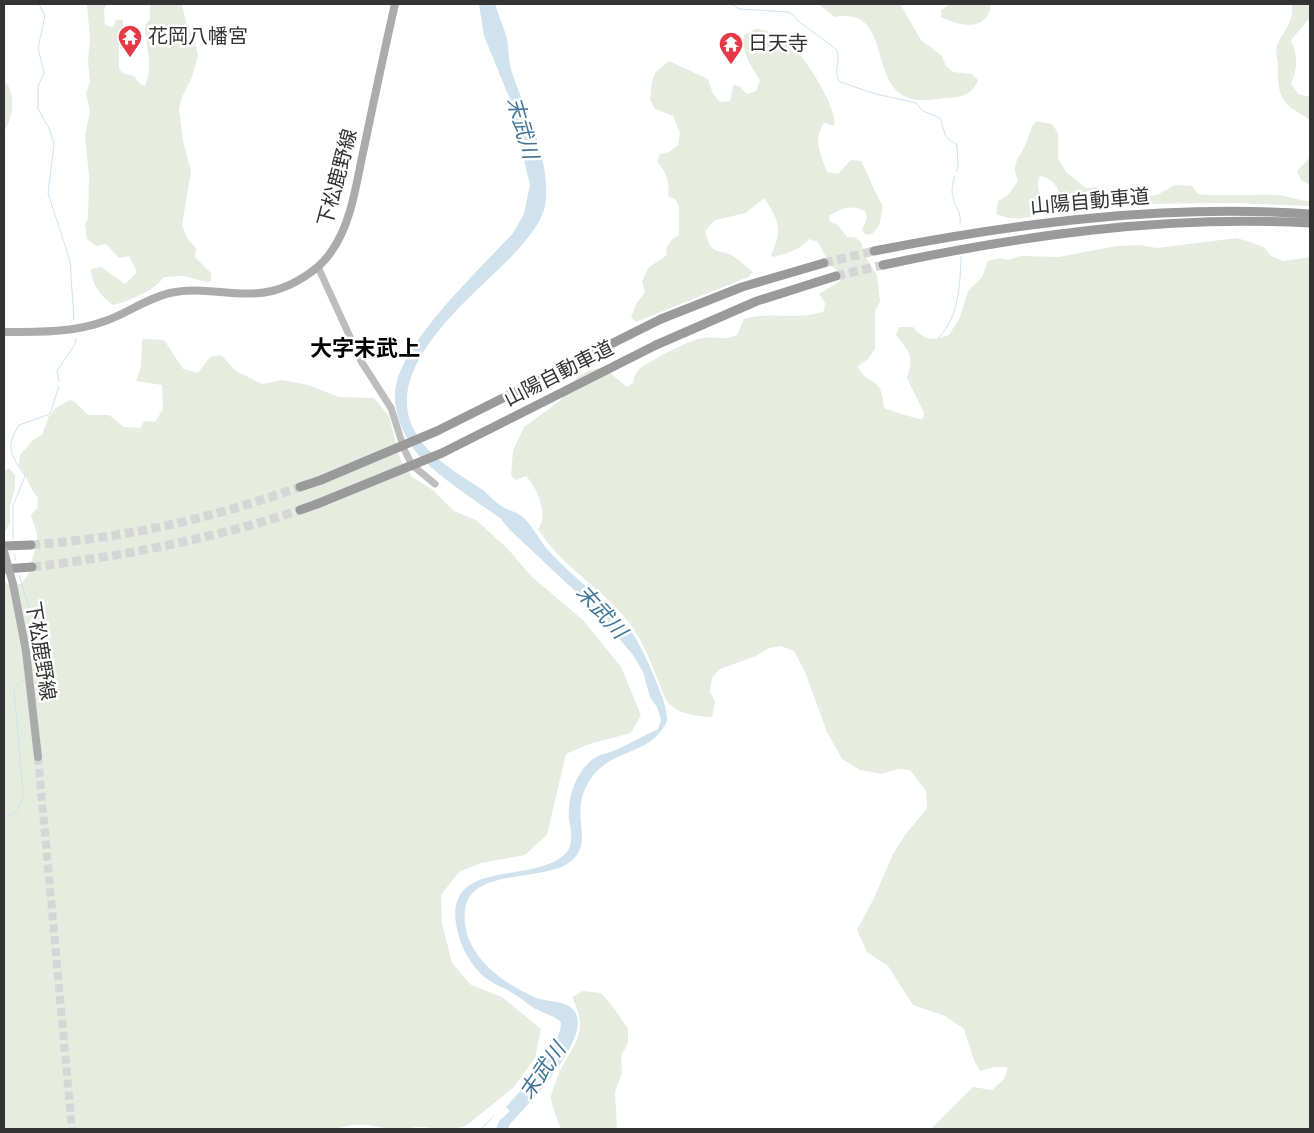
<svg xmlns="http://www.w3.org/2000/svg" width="1314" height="1133" font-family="'Alegreya Sans','Noto Sans JP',sans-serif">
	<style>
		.green { fill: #e6ecdf }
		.water { fill: #cfe2ee }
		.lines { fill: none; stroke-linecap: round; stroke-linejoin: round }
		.stream { stroke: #cfe2ee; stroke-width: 1 }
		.primary-tunnel { stroke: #d6d6d6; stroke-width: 8; stroke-dasharray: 8 4; stroke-linecap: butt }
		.highway-tunnel { stroke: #d6d6d6; stroke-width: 9; stroke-dasharray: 9 4.5; stroke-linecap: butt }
		.secondary { stroke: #bdbdbd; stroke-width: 7 }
		.primary { stroke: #ababab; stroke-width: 8 }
		.highway { stroke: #9a9a9a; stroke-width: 9 }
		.primary-bridge { stroke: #ababab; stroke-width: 8 }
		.highway-bridge { stroke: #9a9a9a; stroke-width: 9 }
		.labels { text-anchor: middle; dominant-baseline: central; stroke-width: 5; stroke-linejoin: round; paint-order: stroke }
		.poi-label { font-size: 20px; fill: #333; stroke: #fff; text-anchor: start }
		.street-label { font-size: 20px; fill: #333; stroke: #fff }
		.water-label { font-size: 21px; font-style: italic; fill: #3f7597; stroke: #fff }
		.quarter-label { font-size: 22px; font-weight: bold; fill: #000; stroke: #fff }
	</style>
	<rect width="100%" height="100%" fill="#fff"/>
	<path class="green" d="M87,4H107L104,9L105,25L113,27L116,20H123V34L119,37V68L122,73L134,76L140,84L145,86C154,61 145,47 145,25L150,19V4H182L186,23L195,41L198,56L192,77L182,97L179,109L183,141L191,171L182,225L187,238L196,248L195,257L211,273V281L207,282L184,276L164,277C154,291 129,301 113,305C102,297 90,283 91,269L101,267L125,284L137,272L129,256L119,258L106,244L96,246L87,239L85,224L88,219L89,176L85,135L90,111L86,93L90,82L88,61L90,39Z
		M818,4H900L921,40L942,56L946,66L953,72L972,74L978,80C972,95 963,97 948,98C934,99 920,103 906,97C869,80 891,6 835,17Z
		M951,4H991C988,33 959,26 941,17V10Z
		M1292,4H1310V18L1291,40C1298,57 1298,67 1291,83L1298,94L1310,97V121C1303,113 1293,112 1286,103C1277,91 1278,79 1278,66C1278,61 1276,55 1276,50C1280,32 1294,27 1292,4Z
		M756,29C769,30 781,36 791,45C805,57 839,110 834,126L824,123C812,140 821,154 827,172L838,174L851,160L861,161C869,176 874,191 883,206L879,226L872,234L866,235L862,230L867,218L865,211C851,204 841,208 829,216L830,222L838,225L847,237H854L861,242L866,258L877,275L880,301L875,311V349L868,359L858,366C866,388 882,372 884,408C891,411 916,419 923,419L924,413L907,378C914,355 910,353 896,335L899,327H913C925,341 932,341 949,335L960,317L968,291L982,277L988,261L1000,258L1008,260L1021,256L1059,257L1116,246L1140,245L1157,248L1237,238L1264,247L1271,256L1283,261L1310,257V1129H931L973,1087L992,1090L1004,1079L1008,1067H994L980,1071L974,1060L964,1029L945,1016L913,1005L888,966L867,952L857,930L874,898L893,854L905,835L927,808L926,791L910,770L898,769L881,774L860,770L842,759L827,732L805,672L794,651L781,646L769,648L756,656L720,669L712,678L710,692L715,702L712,717C695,716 676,714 666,700C655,674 645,642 627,620C600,587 561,566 538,529C549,516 537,487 526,476L516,480L511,476L513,451L524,427L560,401L577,377L588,371L603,367L627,387L633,383C634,377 636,370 642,367C652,360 691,339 702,338C717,335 718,342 737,335L744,319C769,311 801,321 824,311L825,303L819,294L840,281L837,270L830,265L818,242L809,239C799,251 787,253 773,257L771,255C783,230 779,220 764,198L746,213L715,220L705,231C712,258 717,247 733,256C740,260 746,267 753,272L748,277L636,322L631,317L636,304L645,292L642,282L648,268L667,255L666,249L671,240L679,235V206L675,199L668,197C670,182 667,173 657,162L660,154L669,152L678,145L680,133L673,116L655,109L650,100L652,81L656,72L669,61L708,79L713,94L720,102L730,101L733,85L739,86L747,94L756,91L760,80C751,66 741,53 744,35Z
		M4,80C17,94 13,117 4,132Z
		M1036,121L1052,124L1058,133V158L1066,172L1086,188L1097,187L1114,197L1128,195L1136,198L1157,195L1175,185L1192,186L1198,194C1224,197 1250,194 1276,195C1288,196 1298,201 1310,201V206L1236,203L1138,204L1101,209L1074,199L1068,204L1063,202C1058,188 1055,179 1040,176C1034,189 1043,196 1045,209C1033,221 1010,220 996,214L998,201L1008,195L1018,181C1010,162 1020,159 1026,143C1030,134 1030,128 1036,121Z
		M1310,157V185L1301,180L1297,171Z
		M142,339L164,340L183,369L198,373L210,357L221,355L236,371L262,384L282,380L308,385L339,397L374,398L389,416L400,459L412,477L433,490L454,511L476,520L508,549L531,576L584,621L621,667L641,715L631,733L586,745L566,754L547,835L525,855L481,863L459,872L441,895L442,923L452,963L471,985L502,997L541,1029L535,1058L514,1087L467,1125C452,1132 438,1128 422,1127C412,1127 404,1130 394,1129C369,1127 363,1120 337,1129H4V581L8,584H21L31,570C30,557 38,548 37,534C36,528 32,522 31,515L37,508L38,498C29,488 27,476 19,465L20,455L33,440L42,435L49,416L56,408L70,400L74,401L88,415H109L124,427L141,428L144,421L155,422L163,409L162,385L136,381L141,367Z
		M9,468L15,475V487L10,506V523L4,534V470Z
		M583,991L601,993L614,1008L628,1029V1043L621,1056L622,1073L615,1092L617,1129H561C558,1120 551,1106 551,1096C552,1091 554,1086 556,1081C569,1045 592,1038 572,997Z"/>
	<path class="water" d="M479,4H495C498,15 504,27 507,39C509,49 508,59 511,69C524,111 549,152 546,198C545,221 527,239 513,255C477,292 405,348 407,404C408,446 453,470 483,490C489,495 494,501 500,505C506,510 514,511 520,515C531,522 539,540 548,550C573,578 605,600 629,628C640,641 667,701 667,717C667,723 664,727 661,731C647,751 616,752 598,770C590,777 583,791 581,802C577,825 592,849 567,864C540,881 469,869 465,910C460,952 500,982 534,997C548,1003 566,999 575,1012C592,1038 527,1106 510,1124L508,1129H496L499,1121L510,1111L506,1107C523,1088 561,1048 561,1022C553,1015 547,1015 538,1010C529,1006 524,1000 516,995C505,988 490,983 481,974C467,960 459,942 456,924C446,857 536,885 566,853C574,844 571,830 569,820C567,796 577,766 600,755C605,753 612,752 618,749C631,743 645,735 658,729L661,720L657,707L650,697L643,672L633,655L594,609L510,530L500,518C477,502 433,473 416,452C403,435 391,407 396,385C405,339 480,269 513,233L524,214L530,185L509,97L484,36Z"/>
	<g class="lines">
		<path class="stream" d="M39,4L45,16L38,48L44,73L38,86V109L50,130L54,145L48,193L70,261L74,320
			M731,4L739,9L787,12L794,15L798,21L836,49C842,60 832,73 840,82L876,94L916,103L923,111L940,118L946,137L957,145L958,167L956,172
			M955,176C945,201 963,208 960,223
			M938,338C959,318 960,285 961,257
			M59,381L57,371L75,344L76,339
			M13,539V506L25,476C12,456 4,448 19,425L50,414L59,386
			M15,554V560
			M19,575L42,650L44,671L38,677
			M4,817C18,814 20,808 23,795L14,688L23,680
			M481,1129L493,1117"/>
		<path class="primary-tunnel" d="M38,757L72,1129"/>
		<path class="highway-tunnel" d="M824,263L874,251
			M836,276L883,265
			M31,545C129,537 207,520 300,487
			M32,567C124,556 212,539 300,510"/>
		<path class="secondary" d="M318,267L361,361L391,408L404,449L412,465L435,484"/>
		<path class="primary" d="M4,332C40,332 74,333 108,320C129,312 148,298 170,293C204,285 238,299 272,291C293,286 319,270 331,252C352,223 356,183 364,148C374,100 384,52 395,4
			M13,584L26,651L38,757"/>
		<path class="highway" d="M874,251C1017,223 1164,204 1310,214
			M883,265C1023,235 1167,215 1310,223
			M661,319L742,287L824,263
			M656,345L757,301L836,276
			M300,487L321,480
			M300,510L317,504
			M4,546L31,545
			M4,569L32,567"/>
		<path class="primary-bridge" d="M4,551L13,584"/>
		<path class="highway-bridge" d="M321,480L437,431L661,319
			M317,504L442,453L656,345"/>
	</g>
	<defs>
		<symbol id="temple-pin" viewBox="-11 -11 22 30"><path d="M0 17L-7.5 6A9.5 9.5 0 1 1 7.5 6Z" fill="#e63946" stroke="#fff"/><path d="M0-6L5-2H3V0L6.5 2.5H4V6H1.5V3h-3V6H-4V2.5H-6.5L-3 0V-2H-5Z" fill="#fff"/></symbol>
	</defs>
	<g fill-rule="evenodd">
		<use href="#temple-pin" x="116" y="23" width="28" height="38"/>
		<use href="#temple-pin" x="717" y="30" width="28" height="38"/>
	</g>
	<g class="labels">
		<g class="poi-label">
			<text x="148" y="37">花岡八幡宮</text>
			<text x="748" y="44">日天寺</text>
		</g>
		<g class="street-label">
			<text transform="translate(338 178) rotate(-75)">下松鹿野線</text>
			<text transform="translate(1090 202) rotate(-5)">山陽自動車道</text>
			<text transform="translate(559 374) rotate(-27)">山陽自動車道</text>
			<text transform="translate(40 651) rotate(81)">下松鹿野線</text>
		</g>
		<g class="water-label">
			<text transform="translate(522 128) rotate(74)">末武川</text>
			<text transform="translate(601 612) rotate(48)">末武川</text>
			<text transform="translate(543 1071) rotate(-55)">末武川</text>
		</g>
		<g class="quarter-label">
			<text x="365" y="349">大字末武上</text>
		</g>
	</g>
	<rect width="1314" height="1133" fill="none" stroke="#333333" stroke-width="10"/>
</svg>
